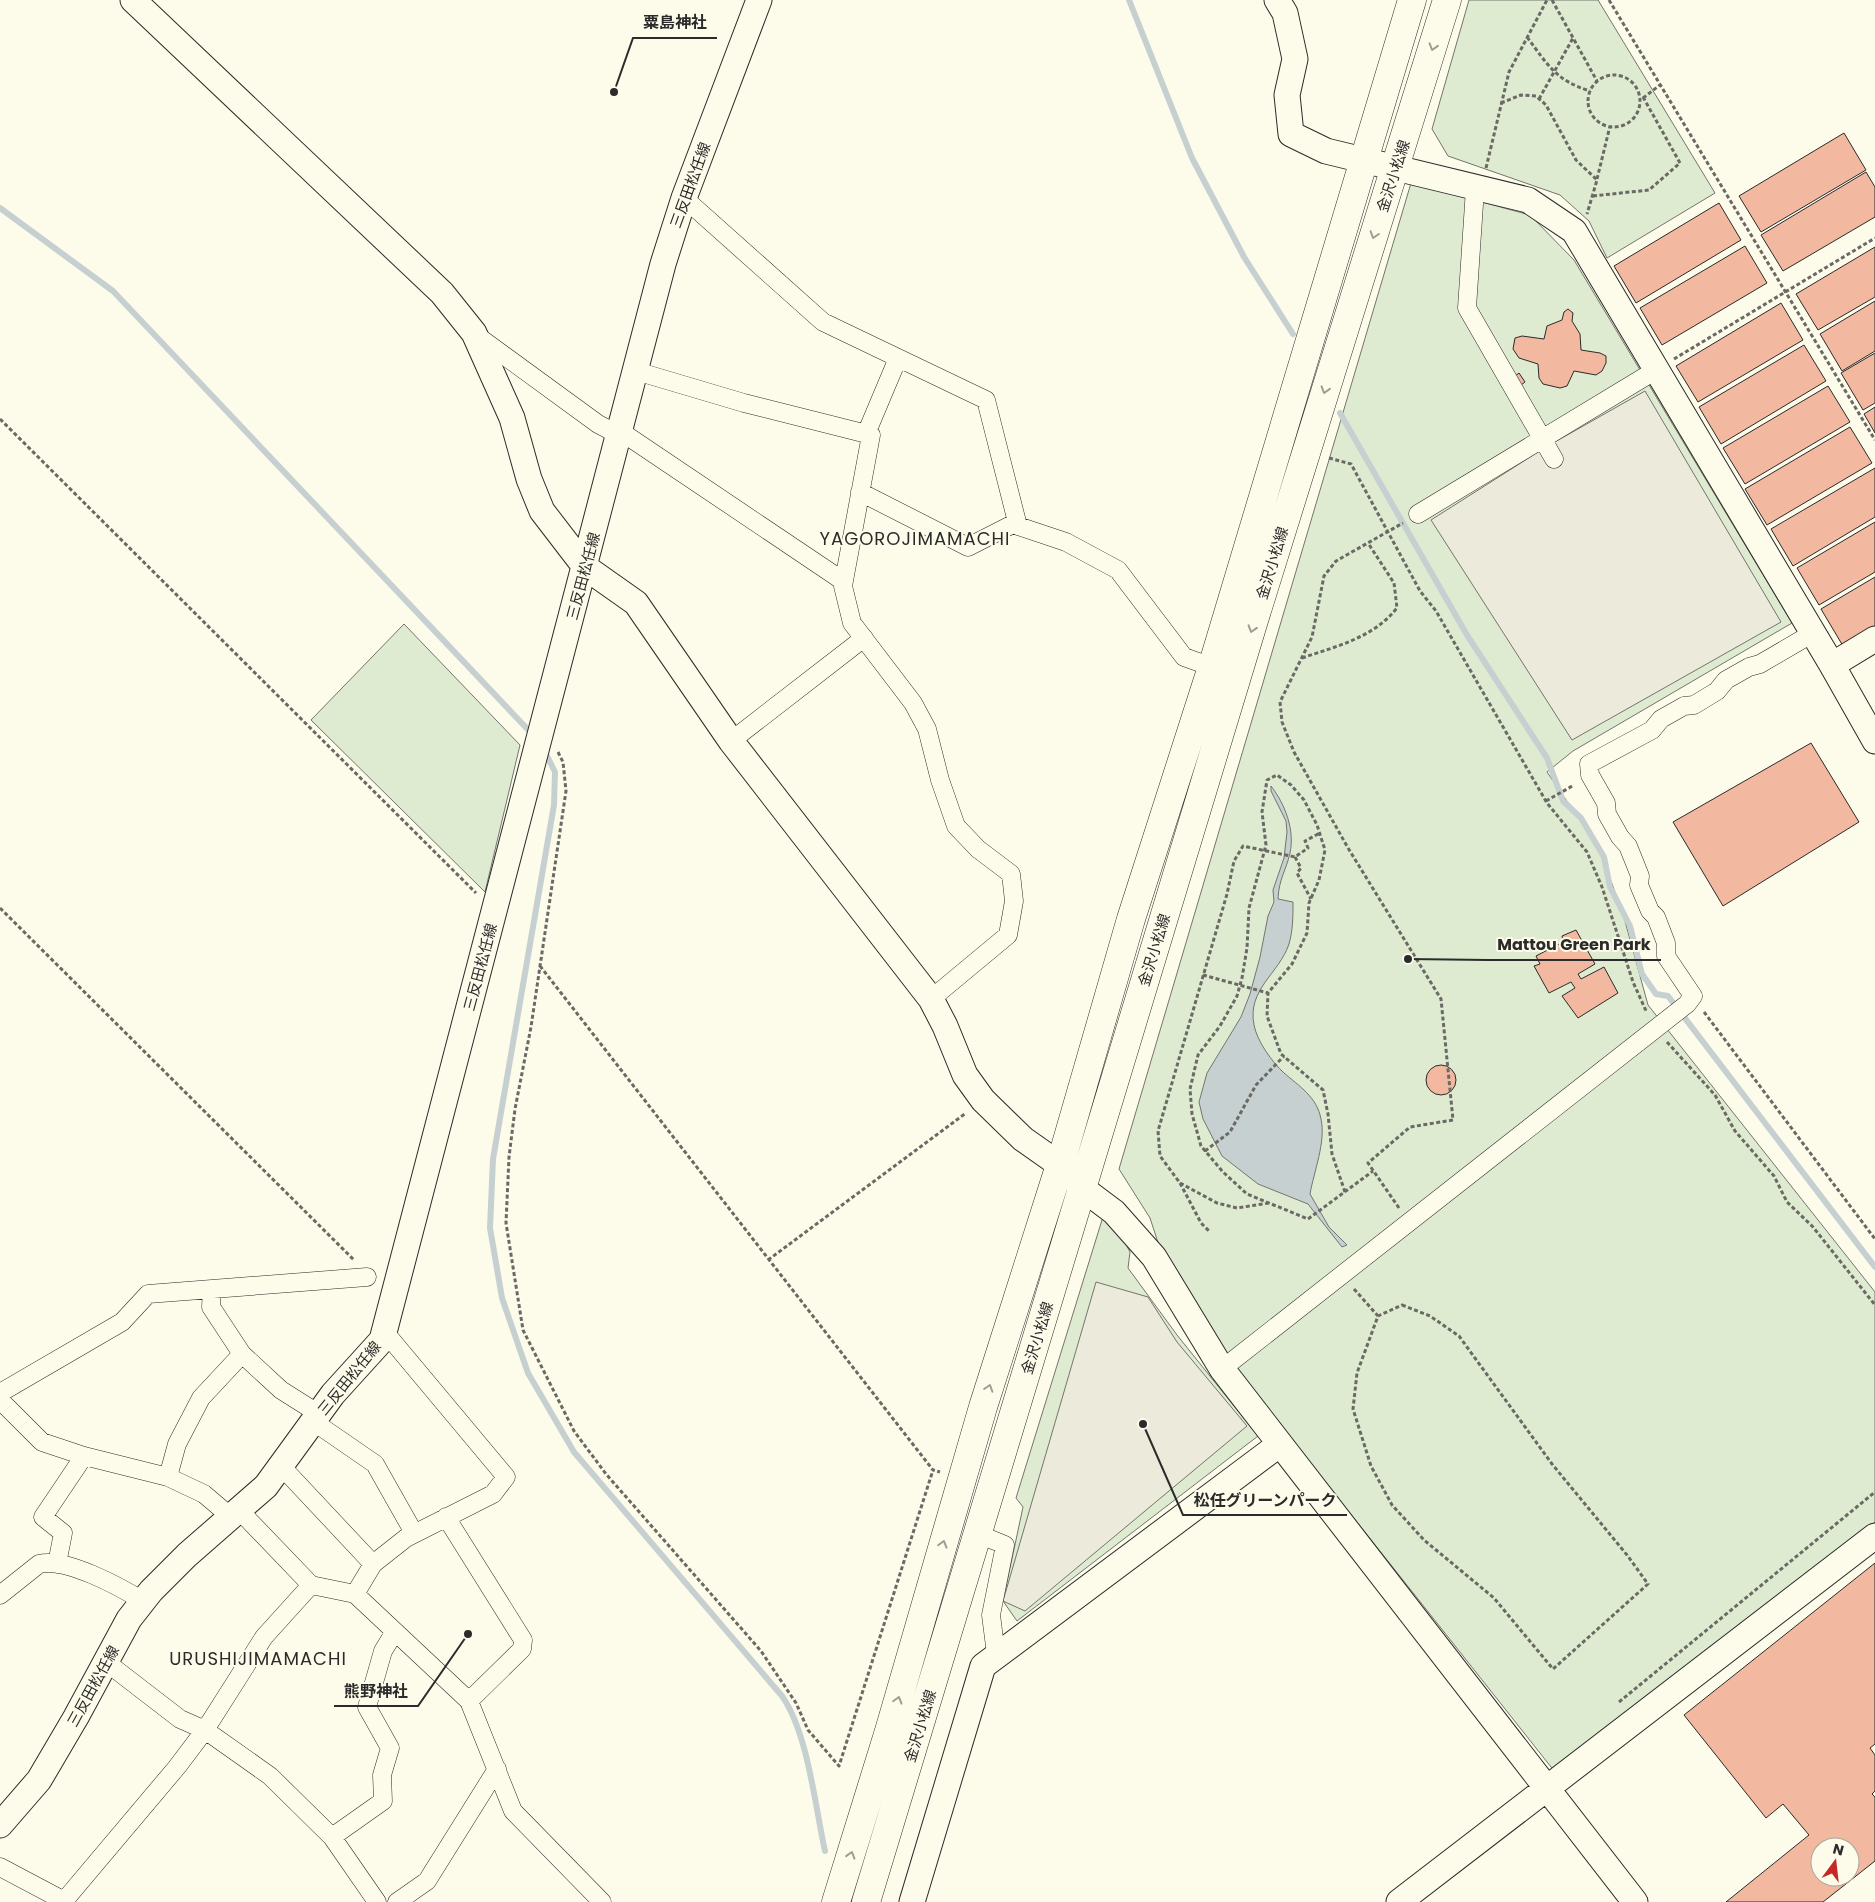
<svg xmlns="http://www.w3.org/2000/svg" width="1875" height="1902" font-family="Poppins,'Noto Sans JP',sans-serif">
	<style>
		.green { fill: #deebd1; stroke: #74746e }
		.parking { fill: #eceadb; stroke: #74746e }
		.water { fill: #c7d0d0; stroke: #74746e }
		.lines { fill: none; stroke-linecap: round; stroke-linejoin: round }
		.stream { stroke: #c7d0d0; stroke-width: 6 }
		.building { fill: #f2b8a0; stroke: #2b2b2b; fill-rule: evenodd }
		.street-casing { stroke: #2b2b2b; stroke-width: 19 }
		.secondary-casing { stroke: #2b2b2b; stroke-width: 27 }
		.primary-casing { stroke: #2b2b2b; stroke-width: 29 }
		.path { stroke: #6a6964; stroke-width: 3; stroke-dasharray: 4 2.5; stroke-linecap: butt }
		.street { stroke: #fdfbea; stroke-width: 18 }
		.secondary { stroke: #fdfbea; stroke-width: 25 }
		.primary { stroke: #fdfbea; stroke-width: 28 }
		.oneway { stroke: #9e9d94 }
		.labels { text-anchor: middle; dominant-baseline: central; stroke-width: 4; stroke-linejoin: round; paint-order: stroke }
		.street-label { font-size: 15px; fill: #2b2b2b; stroke: #fdfbea }
		.quarter-label { font-size: 18px; letter-spacing: 1px; fill: #2b2b2b; stroke: #fdfbea }
		.leader { fill: none; stroke: #2b2b2b; stroke-width: 2 }
		.callout-dot { fill: #2b2b2b; stroke: #fdfbea; stroke-width: 2 }
		.callout-label { font-size: 16px; text-anchor: middle; font-weight: bold; fill: #2b2b2b; stroke: #fdfbea; stroke-width: 4; stroke-linejoin: round; paint-order: stroke }
	</style>
	<rect width="100%" height="100%" fill="#fdfbea"/>
	<path class="green" d="M1469,0H1598L1715,193L1607,258L1589,221L1560,195L1448,156L1432,129Z
		M1411,183L1530,215L1574,260L1792,623L1573,751L1547,772L1599,848L1623,914L1648,1005L1875,1292V1522L1555,1772L1250,1387L1167,1270L1150,1218L1119,1169Z
		M404,624L520,745L485,892L311,720Z
		M1106,1207L1130,1252L1128,1268L1177,1335L1258,1436L1017,1621L1003,1601L1023,1507L1016,1498Z"/>
	<path class="parking" d="M1645,391L1781,622L1572,740L1431,520L1546,447Z
		M1096,1282L1148,1297L1177,1342L1247,1426L1025,1611L1003,1601Z"/>
	<path class="water" d="M1271,786C1285,804 1295,830 1290,853C1286,871 1279,878 1278,899L1293,902C1293,916 1293,930 1289,944C1279,974 1247,989 1254,1025C1257,1041 1272,1062 1284,1073C1299,1086 1317,1097 1321,1119C1326,1142 1314,1171 1310,1194L1329,1227L1347,1245L1342,1247L1308,1204L1258,1184L1222,1156L1203,1119L1199,1102L1207,1073L1241,1017L1250,994L1260,957L1268,916L1274,902L1273,890L1284,858L1287,832L1286,821L1271,791Z"/>
	<g class="lines">
		<path class="stream" d="M1129,0L1192,158L1244,257L1293,334
			M0,208L113,291L534,736
			M1340,413L1467,635L1547,758L1563,801L1581,818L1604,857L1610,887L1630,926L1642,974L1656,994L1668,996L1875,1267
			M543,748L555,772L554,805L493,1159L490,1228L502,1298L528,1373L574,1452L782,1696C808,1733 815,1806 825,1851"/>
	</g>
	<path class="building" d="M1844,133L1866,170L1761,232L1739,196Z
		M1866,172L1875,187V217L1783,271L1761,235Z
		M1719,203L1741,240L1636,303L1614,266Z
		M1745,246L1767,283L1662,345L1640,308Z
		M1875,247V297L1818,330L1796,294Z
		M1875,301V351L1842,371L1820,334Z
		M1781,303L1803,340L1698,402L1676,366Z
		M1568,309L1573,313L1572,321L1580,334L1581,350L1600,353L1606,356V363L1602,371L1596,375L1574,371L1567,386L1560,388L1543,384L1539,378L1538,364L1519,358L1513,349L1515,338L1522,336L1544,339L1547,326L1562,320L1564,312Z
		M1804,345L1826,381L1721,444L1699,407Z
		M1875,353V403L1863,410L1841,373Z
		M1519,373L1525,382L1521,385L1514,377Z
		M1828,386L1850,422L1745,484L1723,448Z
		M1875,407V433L1864,414Z
		M1850,427L1872,463L1767,525L1745,489Z
		M1875,468V517L1793,566L1771,529Z
		M1875,522V572L1819,605L1797,568Z
		M1875,577V627L1843,646L1821,609Z
		M1811,743L1859,822L1723,906L1673,822Z
		M1576,930L1595,964L1578,974L1581,979L1604,967L1618,993L1578,1018L1562,996L1575,988L1571,982L1549,993L1534,966L1540,964L1536,956L1563,942L1562,936Z
		M1426 1080a15 15 0 1 1 30 0a15 15 0 1 1-30 0Z
		M1875,1563V1744L1870,1748L1875,1755V1791L1872,1794L1875,1797V1861L1823,1902H1726L1809,1835L1783,1804L1766,1818L1684,1715ZM1820,1847H1850V1877H1820Z"/>
	<g class="lines">
		<defs>
			<path id="street" d="M1475,189L1467,308L1554,459
				M684,198L823,322L986,400L1018,526L1066,542L1118,570L1184,657L1212,667
				M476,335L598,424L619,435
				M636,371L744,403L871,435L843,586L852,623L913,703L927,729L940,780L956,826L978,849L1011,874L1014,901L1008,935L931,999
				M620,431L843,581
				M866,434L898,358
				M860,492L968,547L1017,522
				M1418,514L1656,370
				M731,741L864,638
				M212,1289L211,1307L242,1354L281,1390L319,1414
				M1222,1369L1687,1004L1693,996L1666,956V943L1656,917L1650,911L1639,885L1640,876L1628,846L1620,837L1607,814L1606,803L1590,775L1589,764L1652,730L1661,719L1684,706L1694,705L1717,691L1726,680L1749,667L1760,664L1813,633
				M0,1393L122,1322L148,1294L367,1277
				M0,1400L42,1442L84,1456L168,1477L204,1494L231,1517
				M314,1422L375,1464L414,1533
				M282,1467L373,1564
				M168,1477L177,1444L201,1398L242,1354
				M239,1510L311,1585L355,1594L469,1701L513,1811L602,1902
				M446,1517L523,1640L522,1649L469,1701
				M978,1534L1005,1545L991,1615L996,1654
				M57,1564L63,1533L43,1517L84,1456
				M355,1594L373,1564L406,1538L493,1494L506,1477L384,1331
				M0,1595L39,1564C66,1557 120,1587 143,1601
				M106,1662L180,1719L205,1730L270,1776L332,1837
				M0,1867L66,1902
				M64,1901L177,1767L205,1730L264,1637L311,1585
				M377,1902L332,1837L383,1801L382,1775L390,1748L367,1707L383,1651L394,1633
				M397,1902L427,1881L497,1769"/>
			<path id="secondary" d="M133,0L442,293L474,333L512,418L529,479L542,511L585,567L636,603L731,741L931,999L945,1026L965,1075L983,1100L1023,1139L1060,1165L1082,1188L1114,1212L1154,1257L1222,1369L1635,1902
				M1277,0L1285,13L1295,59L1287,95L1291,134L1326,151L1528,200L1574,231L1832,665L1875,639
				M1832,665L1875,741
				M0,1825L39,1780L76,1717L129,1619L151,1591L187,1555L266,1486L333,1394L382,1340L663,264L684,198L759,0
				M912,1902L983,1666L1280,1444
				M1399,1902L1875,1536"/>
			<path id="primary" d="M836,1902L889,1731L983,1407L1060,1165L1131,919L1212,667L1412,0
				M866,1902L1255,617L1447,0"/>
		</defs>
		<use href="#street" class="street-casing"/>
		<use href="#secondary" class="secondary-casing"/>
		<use href="#primary" class="primary-casing"/>
		<path class="path" d="M1552,0L1597,81
			M1609,0L1875,440
			M1527,37C1548,65 1555,80 1590,91
			M1588 101a26 26 0 1 1 52 0a26 26 0 1 1-52 0Z
			M1643,98L1660,85
			M1539,99L1573,38
			M1501,103L1521,95L1536,96L1546,105L1576,160L1597,180L1587,214
			M1486,168L1509,72L1547,0
			M1597,179L1610,126
			M1593,196L1649,190L1680,163L1643,97
			M1674,359L1875,238
			M0,419L476,893
			M1329,458L1351,464L1420,591L1436,611L1547,803L1587,852L1602,887L1633,982L1647,1013
			M1302,658C1337,646 1373,638 1397,608L1394,583L1368,543
			M558,752L563,762L566,791L531,1027L515,1109L509,1157L506,1223L523,1330L574,1431L606,1474L761,1651L796,1703L808,1730L839,1766L933,1470
			M1546,801L1574,785
			M1295,857L1301,868L1297,873L1311,899
			M0,908L354,1260
			M540,966L933,1470L940,1472
			M1203,975L1268,993
			M1704,1012L1875,1239
			M1667,1042L1715,1095L1735,1131L1774,1176L1787,1202L1813,1227L1875,1305
			M1205,1151L1230,1132L1256,1085L1284,1056
			M1180,1183L1201,1223L1210,1232
			M1345,1192L1332,1154L1328,1114L1323,1090L1281,1054L1267,1016L1268,993L1292,964L1307,933L1309,903L1319,880L1325,850L1317,825L1304,800L1291,785L1277,775L1267,780L1262,812L1266,845L1249,908L1247,948L1242,978L1237,996L1220,1026L1198,1055L1190,1089L1192,1114L1201,1146L1223,1172L1247,1194L1308,1219L1373,1171
			M1269,1203L1237,1208L1217,1203L1180,1183L1160,1156L1158,1131L1227,894L1234,861L1243,846L1295,857L1308,848L1305,841L1320,833
			M1399,1208L1368,1163L1410,1127L1453,1120L1441,999L1348,848L1294,752L1282,722L1280,702L1312,637L1324,576L1336,561L1403,523
			M768,1260L966,1113
			M1354,1289L1378,1316
			M1402,1305L1430,1316L1459,1336L1552,1464L1627,1555L1648,1584L1553,1669L1494,1598L1424,1540L1392,1505L1371,1466L1353,1409L1357,1373L1378,1316Z
			M1619,1702L1875,1492"/>
		<use href="#street" class="street"/>
		<use href="#secondary" class="secondary"/>
		<use href="#primary" class="primary"/>
	</g>
	<defs><path id="oneway-chevron" d="M-2-3.5L2.5 0L-2 3.5" fill="none" stroke-width="1.6" stroke-linecap="round" stroke-linejoin="round" transform="scale(1.25)"/></defs>
	<g class="oneway">
		<use href="#oneway-chevron" transform="translate(1433 47) rotate(107)"/>
		<use href="#oneway-chevron" transform="translate(1374 235) rotate(108)"/>
		<use href="#oneway-chevron" transform="translate(1325 390) rotate(107)"/>
		<use href="#oneway-chevron" transform="translate(1252 629) rotate(107)"/>
		<use href="#oneway-chevron" transform="translate(989 1388) rotate(-72)"/>
		<use href="#oneway-chevron" transform="translate(943 1544) rotate(-74)"/>
		<use href="#oneway-chevron" transform="translate(898 1700) rotate(-74)"/>
		<use href="#oneway-chevron" transform="translate(851 1855) rotate(-73)"/>
	</g>
	<g class="labels">
		<g class="street-label">
			<text transform="translate(1393 176) rotate(-72)">金沢小松線</text>
			<text transform="translate(690 185) rotate(-70)">三反田松任線</text>
			<text transform="translate(1272 563) rotate(-73)">金沢小松線</text>
			<text transform="translate(583 576) rotate(-75)">三反田松任線</text>
			<text transform="translate(1154 950) rotate(-73)">金沢小松線</text>
			<text transform="translate(480 967) rotate(-75)">三反田松任線</text>
			<text transform="translate(1037 1338) rotate(-73)">金沢小松線</text>
			<text transform="translate(349 1378) rotate(-51)">三反田松任線</text>
			<text transform="translate(93 1686) rotate(-61)">三反田松任線</text>
			<text transform="translate(920 1726) rotate(-73)">金沢小松線</text>
		</g>
		<g class="quarter-label">
			<text x="915" y="538">YAGOROJIMAMACHI</text>
			<text x="258" y="1658">URUSHIJIMAMACHI</text>
		</g>
	</g>
	<path class="leader" d="M614 92L633 38H717M1408 959L1488 960H1661M1143 1424L1183 1515H1347M468 1634L418 1706H334"/>
	<g class="callout-dot">
		<circle cx="614" cy="92" r="5"/>
		<circle cx="1408" cy="959" r="5"/>
		<circle cx="1143" cy="1424" r="5"/>
		<circle cx="468" cy="1634" r="5"/>
	</g>
	<g class="callout-label">
		<text x="675" y="28">粟島神社</text>
		<text x="1574" y="950">Mattou Green Park</text>
		<text x="1265" y="1506">松任グリーンパーク</text>
		<text x="376" y="1697">熊野神社</text>
	</g>
	<g transform="translate(1835 1862) rotate(15)"><circle r="24" fill="#fdfbea" stroke="#a9a89e"/>
	<path d="M0-4L9 19L0 12L-9 19Z" fill="#c62828"/>
	<text y="-8" font-size="14" font-weight="bold" text-anchor="middle" fill="#2b2b2b">N</text>
	</g>
</svg>
